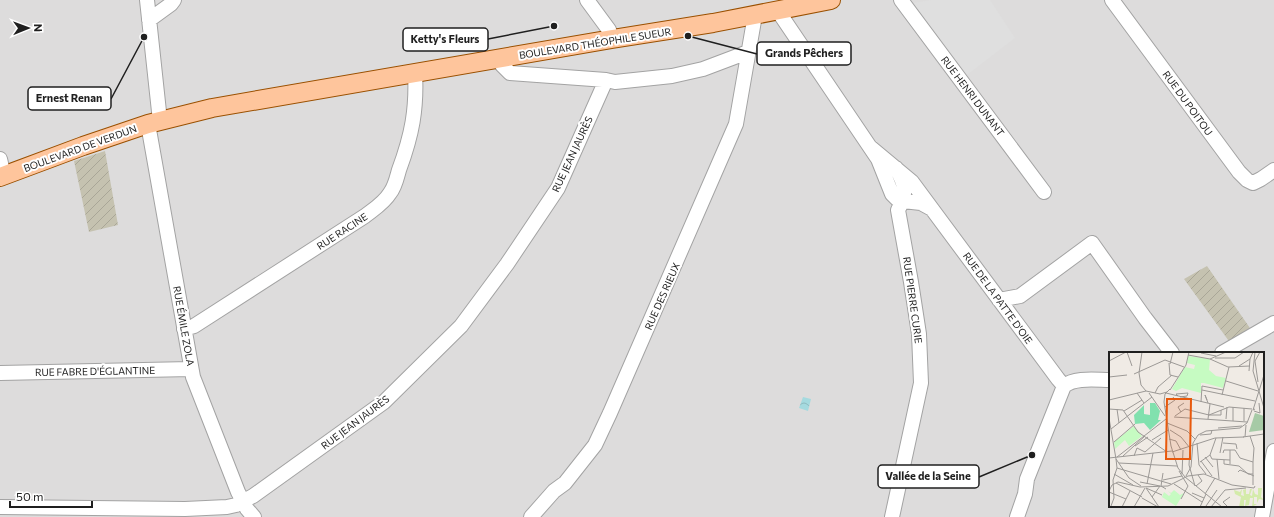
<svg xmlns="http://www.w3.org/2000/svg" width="1274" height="517" font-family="Commissioner,sans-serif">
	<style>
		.residential { fill: #dddcdc; fill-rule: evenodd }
		.construction { fill: url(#construction-furrows) }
		.parking { fill: #dfdfdf }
		.water { fill: url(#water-waves) }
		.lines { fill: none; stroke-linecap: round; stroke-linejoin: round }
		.minor-casing { stroke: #a3a3a3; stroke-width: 16 }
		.major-casing { stroke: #9a5000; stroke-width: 20 }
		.minor { stroke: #fff; stroke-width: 14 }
		.major { stroke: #fec59c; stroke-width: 18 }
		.labels { text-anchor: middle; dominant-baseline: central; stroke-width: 4; stroke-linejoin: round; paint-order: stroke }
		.street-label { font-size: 10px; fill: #1f1f1f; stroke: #fff }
		.inset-road { fill: none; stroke: #9c9996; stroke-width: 1 }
		.view { fill: #e8590c; fill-opacity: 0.15; stroke: #e8590c; stroke-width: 2 }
		.inset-edge { fill: none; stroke: #1f1f1f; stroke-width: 2 }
		.leader { fill: none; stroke: #1f1f1f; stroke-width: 1.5 }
		.callout-dot { fill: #1f1f1f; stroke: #fff; stroke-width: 1.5 }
		.callout { fill: #fff; stroke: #1f1f1f; stroke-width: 1.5 }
		.callout-label { font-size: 11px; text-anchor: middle; font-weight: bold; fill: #1f1f1f }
	</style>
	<defs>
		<pattern id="construction-furrows" width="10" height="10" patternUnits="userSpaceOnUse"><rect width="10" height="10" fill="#c5c2b0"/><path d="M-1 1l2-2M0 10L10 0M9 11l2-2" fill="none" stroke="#a9a697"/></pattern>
		<pattern id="water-waves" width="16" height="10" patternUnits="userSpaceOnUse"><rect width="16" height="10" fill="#a5dadf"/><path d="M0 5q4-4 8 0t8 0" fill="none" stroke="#8ebbbf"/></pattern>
	</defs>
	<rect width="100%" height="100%" fill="#f0ebe5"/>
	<path class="residential" d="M0,0H1274V517H0ZM1110,353H1263V506H1110Z"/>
	<path class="construction" d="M105,151L118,225L89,232L74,161Z
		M1207,266L1252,331L1231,344L1184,279Z"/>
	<path class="parking" d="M931,0H990L1015,38L967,75L913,3Z"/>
	<path class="water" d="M803,397L811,399L808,411L799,408Z"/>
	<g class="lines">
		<defs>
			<path id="minor" d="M147,0L160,121
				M587,0L609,30L612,39
				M901,0L1044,192
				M1112,0L1239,172L1247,180L1253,183L1261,179L1274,170
				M778,11L878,159L892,194L897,199L903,201L921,203L932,209
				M149,20L171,4L174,0
				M501,58L502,65L510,73L606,80L615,82L672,76L703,69L748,52
				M148,124L193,377L238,492L247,509L254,517
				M870,147L912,182L1058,379L1064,386
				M0,159L4,176
				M999,300L1020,296L1092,243L1145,318L1172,353
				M184,329L194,326L365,216C374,209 384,203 390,193C395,187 397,177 399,170C412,135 417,109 415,72
				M1222,353L1274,323
				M0,373L191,369
				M0,507L185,509L227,507L236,505L253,496L384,402L461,326L507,264L558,188L606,80
				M531,517L554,491L565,483L595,445L610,413L736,124L755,15
				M892,517L921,383L919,334L911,282L898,210C908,193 905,184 896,168
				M1017,517L1025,494L1027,479L1064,386C1075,377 1096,380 1110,380
				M1262,517L1274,451"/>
			<path id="major" d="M0,177L83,146L148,124L212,108L612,39L713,23L831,0"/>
		</defs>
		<use href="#minor" class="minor-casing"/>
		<use href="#major" class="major-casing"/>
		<use href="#minor" class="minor"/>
		<use href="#major" class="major"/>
	</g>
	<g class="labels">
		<g class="street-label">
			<text transform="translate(595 43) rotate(-9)">BOULEVARD THÉOPHILE SUEUR</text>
			<text transform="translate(973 96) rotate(53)">RUE HENRI DUNANT</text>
			<text transform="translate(1188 103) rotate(54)">RUE DU POITOU</text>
			<text transform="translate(80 148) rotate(-20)">BOULEVARD DE VERDUN</text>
			<text transform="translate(572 154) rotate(-65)">RUE JEAN JAURÈS</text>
			<text transform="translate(342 231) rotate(-33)">RUE RACINE</text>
			<text transform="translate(662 296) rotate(-66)">RUE DES RIEUX</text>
			<text transform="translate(998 298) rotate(54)">RUE DE LA PATTE D'OIE</text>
			<text transform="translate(913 300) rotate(82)">RUE PIERRE CURIE</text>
			<text transform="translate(184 326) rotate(80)">RUE ÉMILE ZOLA</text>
			<text transform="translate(95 371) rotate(-1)">RUE FABRE D'ÉGLANTINE</text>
			<text transform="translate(355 422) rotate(-37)">RUE JEAN JAURÈS</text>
		</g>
	</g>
	<g transform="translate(1109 352)">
		<rect width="155" height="155" fill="#f0ebe5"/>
		<path d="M149,136H153L152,145L155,148L150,147L148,151V145H145V152H148L143,155L144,146H141L140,153L136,154L137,148H135V155H130L132,145L126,142L125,138L131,140L133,137L132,143L135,144L134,138L137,137V142H140L141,137H143L141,143L143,144L144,137L146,142L149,143Z" fill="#d4ebaa"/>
		<path d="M146,61L155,64V78L140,80Z" fill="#a6caa6"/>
		<path d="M79,4L101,7L100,18L107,24L117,26L114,36L95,31H92V41L73,36L67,39L63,37L76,15L85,17L86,13L78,11ZM25,74L33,84L20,94L16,88L6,97L5,90ZM65,138L71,143L75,141L67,154L53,145L55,140L60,144L62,142L59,139L62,141Z" fill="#c6fbc2"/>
		<path d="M41,51H46L51,59L49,68H52L41,78L35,71L26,72L25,63L35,53V62L41,63Z" fill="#81e1ae"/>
		<path class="inset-road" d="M18,0L23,14M33,0L30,21L32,33L37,39M146,0L144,19L155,56M92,1L107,4M79,3L101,7L117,0M106,6H126L135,0M101,7L119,15L141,14M0,9L17,0M60,11L61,23L69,25M61,12L64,0M130,14L141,7L144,0M140,19L141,7M25,22L56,8L75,15M0,25L18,23M117,29L149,39M149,30L146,9L151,0M61,37L56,42L55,50L62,94L69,116L76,125M61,38L77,13L80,0M93,38L146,49M28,41L35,51M40,41L56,64M46,41L49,35L63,23M57,41L115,55M113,43L120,15M69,44L67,42L79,41L78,44L71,45M0,48L37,39L51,42L58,40M98,48L96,43L99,51M92,50L93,34L114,38M56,55L66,48L64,45M135,56V69M0,57L14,58L29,80L58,100M8,57L10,71M76,57L100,63L120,55L143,57M146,57L144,58L155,23M15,59L33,48M145,59L151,61L150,51M72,60L69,55L75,51M100,63H112V58M66,64L76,57M65,65L138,70M0,66L7,107L20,126L32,134M99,67L101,52M117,67L118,55M124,69V55M58,71L78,79L86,87M109,76L133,74M2,77L43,45M61,78L72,85L81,96L80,113L86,134M91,83L102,82L103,78M141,84L145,96L144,110M134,85L155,82M136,85L137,73M107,86L101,103L103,107L121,108M60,87L67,89L72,98M43,88L59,78M5,90L26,72M88,91L90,113L97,122M114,91L127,92L128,97M26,94L39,85M36,100L52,86M63,100L106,86L135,85M111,101L114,85M114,101L115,98H126L131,106L144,110M14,104L36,84M25,104L28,96L36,100M8,105L57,67M96,105L104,115M0,106L63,99M108,107L110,127M115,108V112L130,114L139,122H144M92,109L103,124M91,110L101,103M10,111L68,114M121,112V98M8,116L62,132M70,119L79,134L72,147M129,120L131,118L145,124M54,121L52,134L57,137M5,122L24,133M73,122L74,98M77,124L82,115L84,91L89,83L97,79L131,76L138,71L143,58M79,124L95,122L123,133L145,136L146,134M76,125L113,155M54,128L73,124M31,130L51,134L43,145M7,131L33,145M38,132L44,101M65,132L93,150M144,133V110M87,134L93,129L89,123M0,139L3,133L9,130L31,135L59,134L79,124M0,140L17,147M83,141L95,146M96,142L106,126M33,146L49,155M2,154L5,146L4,128L8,116L7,107M97,154L108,138M13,155L21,139M25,155L36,136M50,155L37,136L53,143M91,155L97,142M102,155L116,138L137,136M119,155L114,150L121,145"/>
		<path class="view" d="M58,47H82L81,107H57Z"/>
		<rect width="155" height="155" class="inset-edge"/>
	</g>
	<path class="leader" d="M554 26L488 39M688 36L757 54M144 37L111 99M1032 455L979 477"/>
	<g class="callout-dot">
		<circle cx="554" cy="26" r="4"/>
		<circle cx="688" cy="36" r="4"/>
		<circle cx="144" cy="37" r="4"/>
		<circle cx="1032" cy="455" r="4"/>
	</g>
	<g class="callout">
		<rect x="403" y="28" width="85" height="23" rx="4"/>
		<rect x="757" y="42" width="94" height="23" rx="4"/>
		<rect x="28" y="87" width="83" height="23" rx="4"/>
		<rect x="878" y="465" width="101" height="23" rx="4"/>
	</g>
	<g class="callout-label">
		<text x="445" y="43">Ketty's Fleurs</text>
		<text x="804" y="57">Grands Pêchers</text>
		<text x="69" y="102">Ernest Renan</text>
		<text x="928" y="480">Vallée de la Seine</text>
	</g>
	<g transform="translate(28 28) rotate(89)" stroke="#ffffff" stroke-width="3" paint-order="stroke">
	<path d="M0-3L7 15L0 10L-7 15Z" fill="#1f1f1f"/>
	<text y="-6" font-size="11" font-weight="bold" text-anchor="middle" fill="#1f1f1f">N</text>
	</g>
	<path d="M10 501v6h82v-6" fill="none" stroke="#1f1f1f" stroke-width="2"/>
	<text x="16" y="501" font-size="12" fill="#1f1f1f" stroke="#ffffff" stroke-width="3" paint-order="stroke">50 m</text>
</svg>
